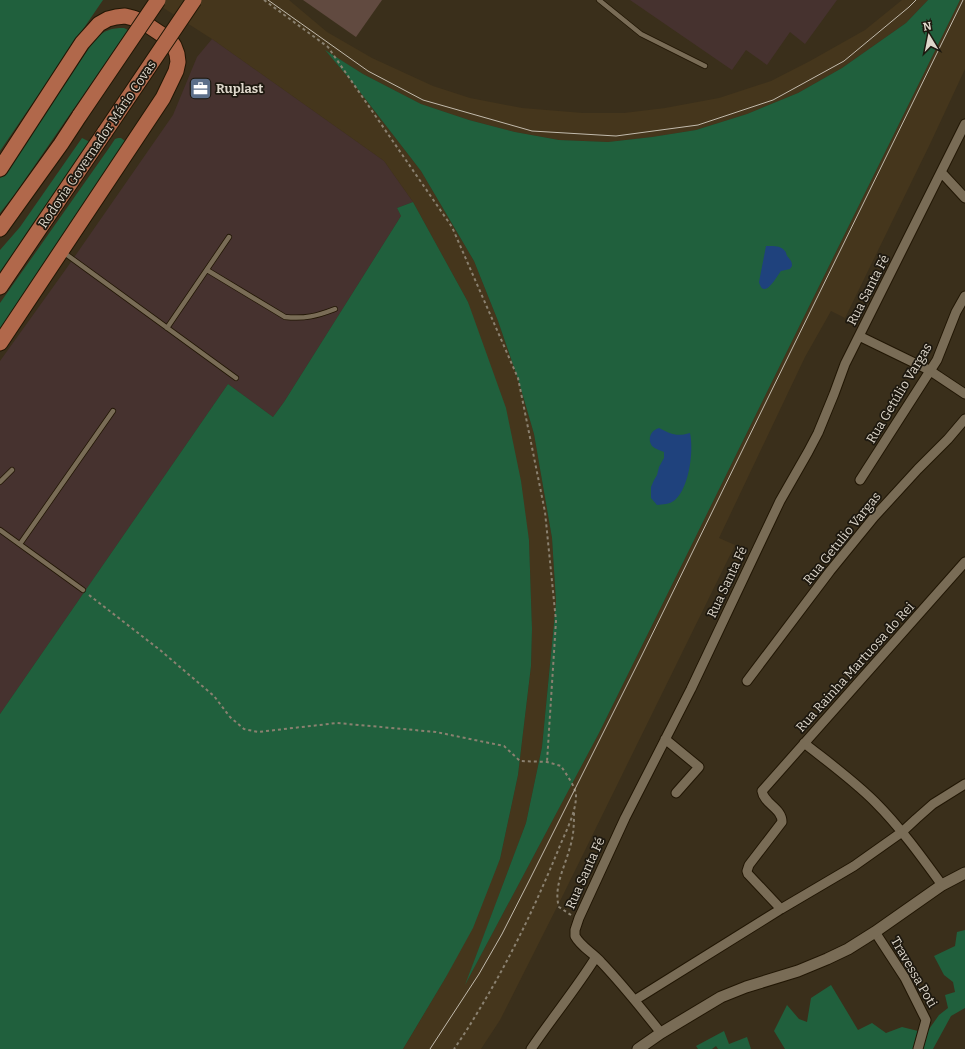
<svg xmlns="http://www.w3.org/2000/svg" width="965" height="1049" font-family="Bitter,serif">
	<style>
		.built { fill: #45361c }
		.industrial { fill: #46322f }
		.green { fill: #20603d }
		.water { fill: #1f427d }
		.building { fill: #614a40 }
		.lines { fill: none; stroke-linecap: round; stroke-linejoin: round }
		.service-casing { stroke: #211604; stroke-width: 6 }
		.minor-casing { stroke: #211604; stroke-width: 11 }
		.tertiary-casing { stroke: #211604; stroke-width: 13 }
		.trunk-casing { stroke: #211604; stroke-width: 17 }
		.path { stroke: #8a8170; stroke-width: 2; stroke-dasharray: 3 3; stroke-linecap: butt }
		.service { stroke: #796c56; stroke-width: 4.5 }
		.minor { stroke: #796c56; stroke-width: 9 }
		.tertiary { stroke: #796c56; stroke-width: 11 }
		.trunk { stroke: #b1684b; stroke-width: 15 }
		.tram { stroke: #c2bbad; stroke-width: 1 }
		.trunk-bridge-casing { stroke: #211604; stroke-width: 17; stroke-linecap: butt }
		.trunk-bridge { stroke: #b1684b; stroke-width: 15 }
		.labels { text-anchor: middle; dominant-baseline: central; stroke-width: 3.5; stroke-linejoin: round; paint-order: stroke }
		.poi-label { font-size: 13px; font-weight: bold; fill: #ded7cb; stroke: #1d180f; text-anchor: start }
		.street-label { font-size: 13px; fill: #ded7cb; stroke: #1d180f }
	</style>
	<rect width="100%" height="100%" fill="#3a2f1b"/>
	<path class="built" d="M151,0H289L327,32L372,58L433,86L470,98L522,108L583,113H624L665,108L719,98L771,81L810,61L865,30L902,0H928L906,23L842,68L798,93L747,114L696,130L652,137L608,142L559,140L515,132L469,120L421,104L363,74L326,51L353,83L421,171L474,261L498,321L518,379L534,434L552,538L556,602L542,747L526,823L467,981L599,733L960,0H965V69L930,144L845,318L831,311L805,357L719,538L735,545L563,895L500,1020L481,1049H403L446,977L500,859L518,775L531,666L532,629L529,540L468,302L413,202L384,161L212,39Z"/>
	<path class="industrial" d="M630,0H837L805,44L790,32L767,65L746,50L732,70Z
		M212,39L384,161L413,202L397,208L401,216L284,402L273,417L228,384L0,714V361L66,269L173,115L197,57Z"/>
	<path class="green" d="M0,0H103L0,151Z
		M928,0H960L599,733L465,985L526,823L542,747L556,602L552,538L534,434L518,379L498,321L474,261L421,171L353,83L325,50L363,74L421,104L469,120L515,132L559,140L608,142L652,137L696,130L747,114L798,93L842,68L906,23Z
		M124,28L128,30L15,194L0,213V178L47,111L95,39C105,30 111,28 124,28Z
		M82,138L90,142L27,232L0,274V250L20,227Z
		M118,138H121L125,141L126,143L0,330V303L109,148L115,139Z
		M413,202L468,302L506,408L521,481L529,540L532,629L531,666L518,775L500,859L473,928L446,977L403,1049H0V714L228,384L273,417L284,402L401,216L397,208Z
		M965,930V1008L951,1016L933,1049H923L927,1032L939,1015L948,1008L945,995L955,992L953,982L944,975L934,956L955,946L957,932Z
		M831,985L858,1030L872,1023L886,1033L902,1027L918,1031L913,1049H785L774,1031L787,1005L799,1019L807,1022L811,998Z
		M724,1031L729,1044L747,1037L751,1049H718L716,1046L712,1049H698L696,1046Z"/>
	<path class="water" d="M766,246C773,246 780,245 785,251C787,254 786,255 788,257C791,261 792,261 792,266L790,269L781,271C777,276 764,301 759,282Z
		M659,428C671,434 676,437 690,433C694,451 689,488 675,500C669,505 663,504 657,505L651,498V487L654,480L657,475L659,467L664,458V452C660,450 655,449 652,446C647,439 651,430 659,428Z"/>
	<path class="building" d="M303,0H382L356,37Z"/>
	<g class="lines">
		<defs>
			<path id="service" d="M599,0L641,34L705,66
				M63,252L236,378
				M207,270L285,317C305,319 317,316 335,309
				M167,328L229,237
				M0,482L12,470
				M0,530L83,590
				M20,544L113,411"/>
			<path id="minor" d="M941,172L965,198
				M859,336L929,370L965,394
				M860,480L937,360L956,312L965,296
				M747,681L830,571L874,517L918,469L948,439L965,419
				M665,739L699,767L676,793
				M804,743C828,762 853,780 875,802C900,827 921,856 942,885
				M781,909L748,874L747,871L749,865L782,822C782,808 764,804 762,791L965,562
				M875,932L905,978L926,1020L918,1049
				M635,1000L781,909L854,866L902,832L916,819L933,804L965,784
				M661,1033C642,1009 622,984 601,962C592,952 581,947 575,936V930L579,918L625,818L691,689L780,501L808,452L818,433L834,394L845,364L965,124
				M531,1049C552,1018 576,989 596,957"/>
			<path id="tertiary" d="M638,1049L661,1033L721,997L746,987L798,971L827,959L848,949L875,932L942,885L965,873"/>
			<path id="trunk" d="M0,169L82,43L99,24L108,19L116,17L125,16L133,18L143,22L170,40L174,46L177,54L178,62L176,71L163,98L0,343
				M0,229L61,144L80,115
				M0,287L105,132"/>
		</defs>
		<use href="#service" class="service-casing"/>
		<use href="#minor" class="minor-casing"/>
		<use href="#tertiary" class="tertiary-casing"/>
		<use href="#trunk" class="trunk-casing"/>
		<path class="path" d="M264,0L328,47L452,227L518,378L545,512L556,621L547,762
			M89,595L160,650L214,696L230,717L244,729L258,732L337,723L436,732L504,746L520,761L547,762L561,766C566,774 576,787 576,796C576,813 565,833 559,848C537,902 512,955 482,1005C473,1020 464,1035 454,1049
			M571,915L559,907C553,887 565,867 570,847C574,835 574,823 574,810"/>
		<use href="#service" class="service"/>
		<use href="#minor" class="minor"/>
		<use href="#tertiary" class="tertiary"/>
		<use href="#trunk" class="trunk"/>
		<path class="tram" d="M268,0L368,71L423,100L532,131L616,136L698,125L773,100L844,61L909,7L916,0
			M430,1049L479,974L502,934L529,881L642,655L963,0"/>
		<defs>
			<path id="trunk-bridge" d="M80,115L158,0
				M105,132L194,0"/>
		</defs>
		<use href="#trunk-bridge" class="trunk-bridge-casing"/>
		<use href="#trunk-bridge" class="trunk-bridge"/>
	</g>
	<defs>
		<symbol id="office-square" viewBox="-11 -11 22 22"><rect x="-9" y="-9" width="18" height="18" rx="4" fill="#5c6f8a" stroke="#1d180f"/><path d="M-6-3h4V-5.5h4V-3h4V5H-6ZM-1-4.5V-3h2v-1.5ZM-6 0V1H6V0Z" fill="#fff"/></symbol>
	</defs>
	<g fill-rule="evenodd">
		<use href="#office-square" x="188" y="76" width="25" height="25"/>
	</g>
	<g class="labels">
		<g class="poi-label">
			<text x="216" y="88">Ruplast</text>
		</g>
		<g class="street-label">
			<text transform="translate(97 144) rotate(-56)">Rodovia Governador Mário Covas</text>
			<text transform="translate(868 290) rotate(-63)">Rua Santa Fé</text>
			<text transform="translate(899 393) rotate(-59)">Rua Getúlio Vargas</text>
			<text transform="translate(842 538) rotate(-51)">Rua Getulio Vargas</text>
			<text transform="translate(727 582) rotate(-65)">Rua Santa Fé</text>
			<text transform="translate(855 667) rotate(-48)">Rua Rainha Martuosa do Rei</text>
			<text transform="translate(585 873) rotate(-66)">Rua Santa Fé</text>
			<text transform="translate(914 972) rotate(60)">Travessa Poti</text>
		</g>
	</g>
	<g transform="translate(929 36) rotate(350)" stroke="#1d180f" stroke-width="3" paint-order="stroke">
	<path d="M0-3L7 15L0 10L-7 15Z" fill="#ded7cb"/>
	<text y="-6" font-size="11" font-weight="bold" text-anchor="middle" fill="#ded7cb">N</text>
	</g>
</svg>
